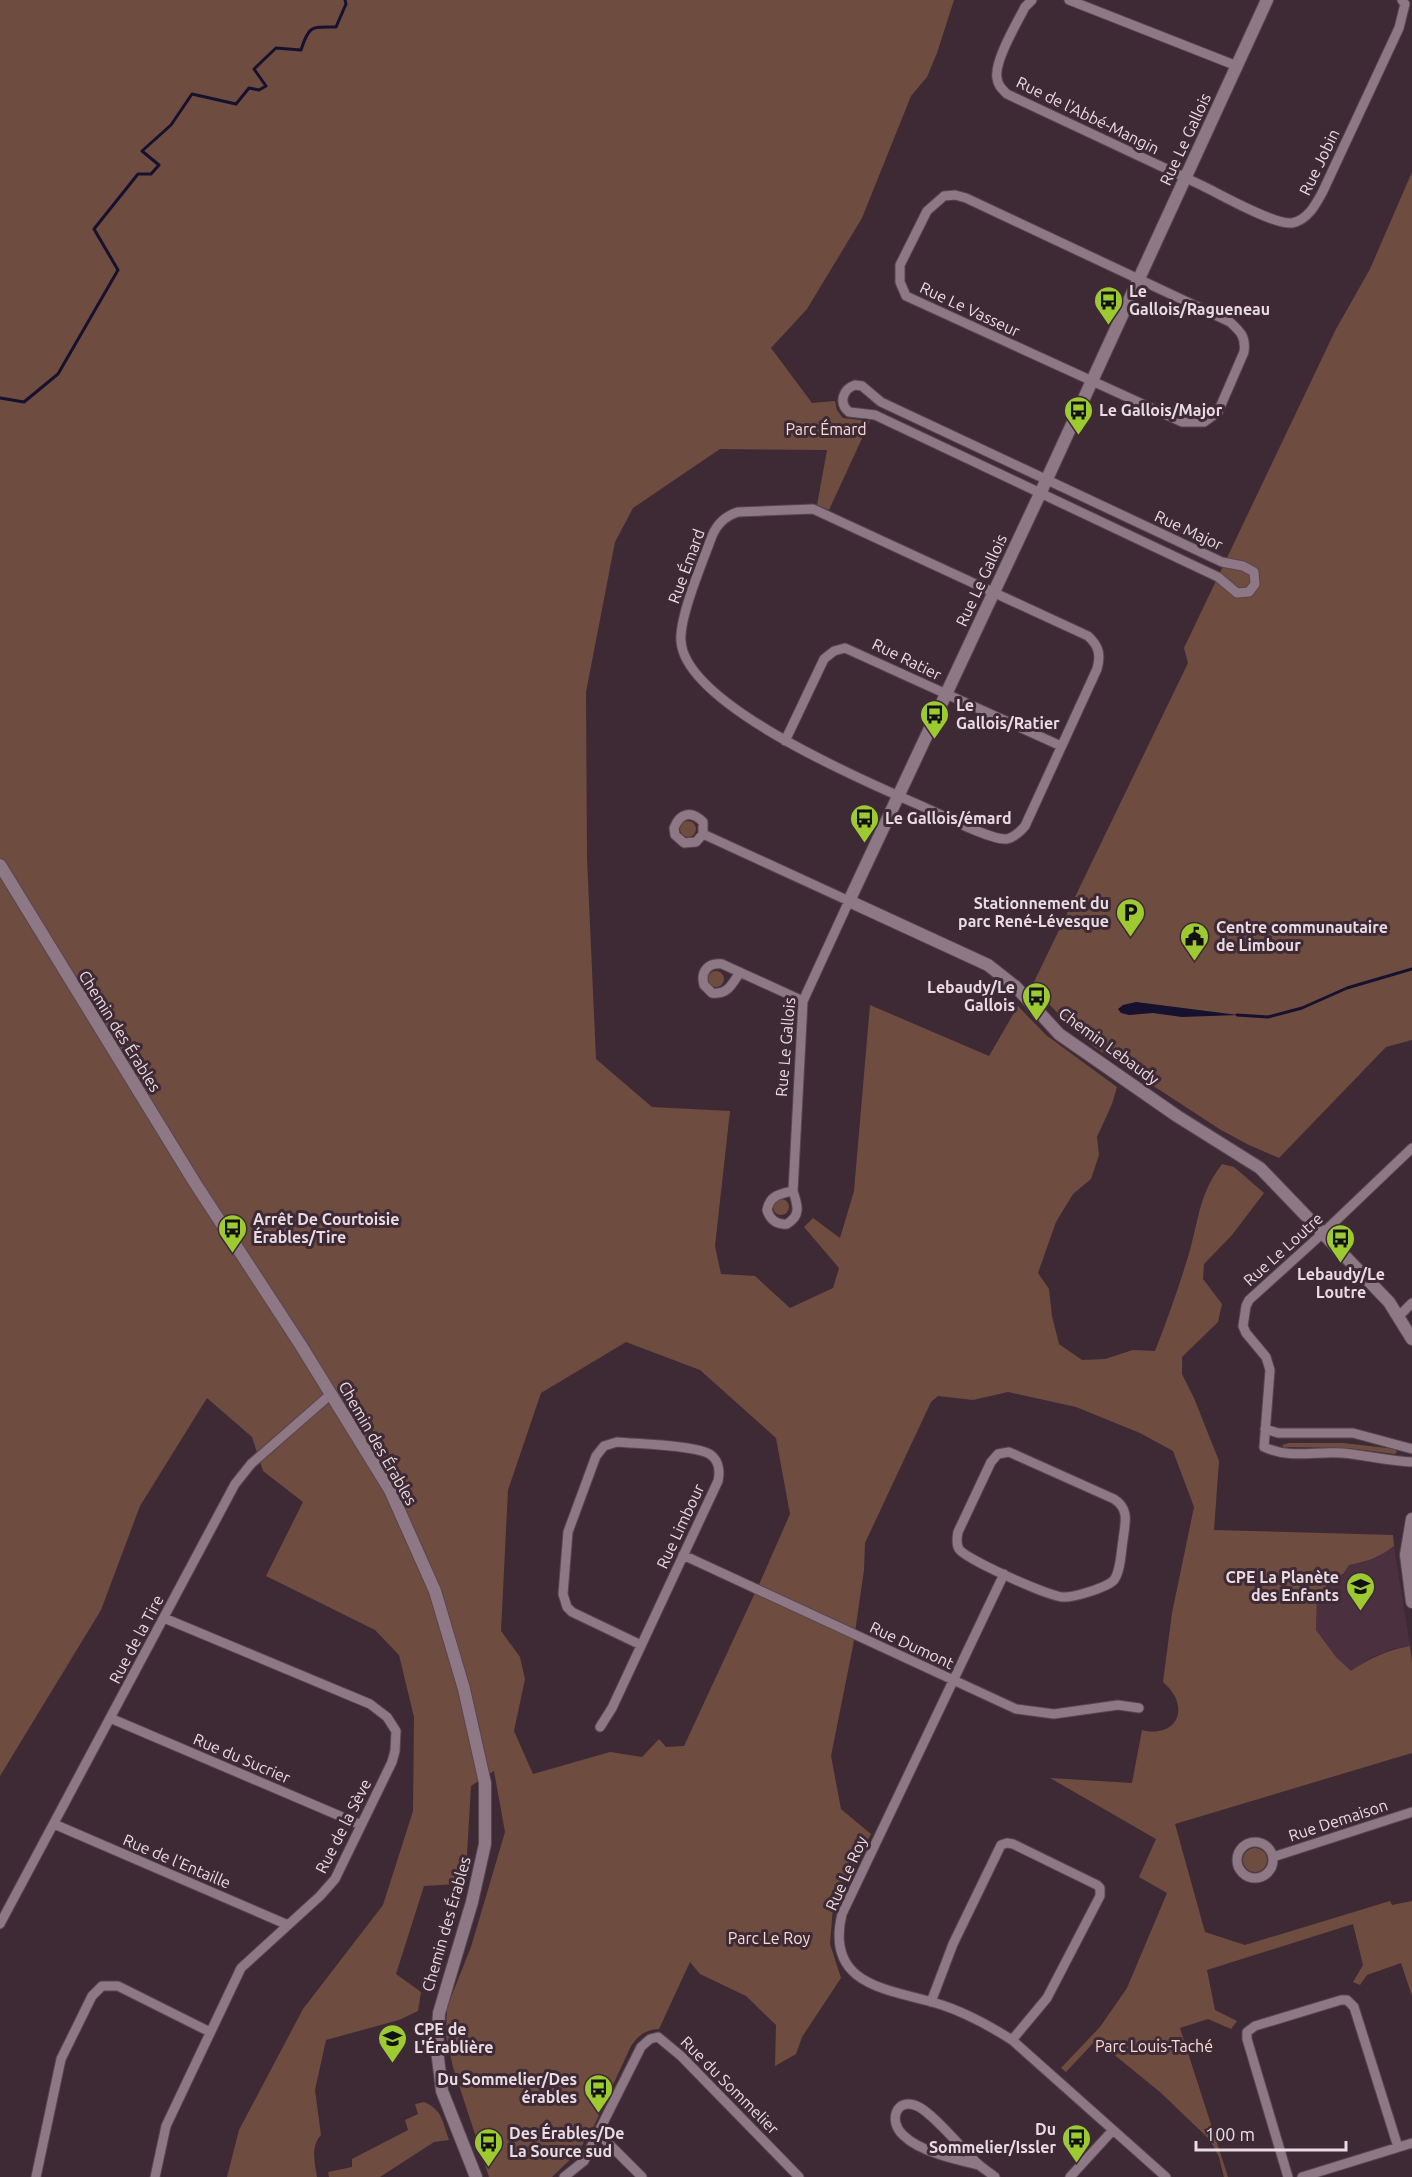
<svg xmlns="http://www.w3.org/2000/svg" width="1412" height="2177" font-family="Ubuntu,sans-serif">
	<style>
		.built { fill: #4b3040 }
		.green { fill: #6e4c40; fill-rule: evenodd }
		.water { fill: #15112e }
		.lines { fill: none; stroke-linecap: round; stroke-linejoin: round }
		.stream { stroke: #15112e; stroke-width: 3 }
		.street-casing { stroke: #574650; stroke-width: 11 }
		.secondary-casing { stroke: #574650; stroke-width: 14 }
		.street { stroke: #8f7885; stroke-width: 9 }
		.secondary { stroke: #8f7885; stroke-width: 12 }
		.labels { text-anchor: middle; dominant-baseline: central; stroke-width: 6; stroke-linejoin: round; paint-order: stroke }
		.street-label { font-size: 16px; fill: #e8dbe2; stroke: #3e2a35 }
		.poi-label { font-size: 16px; font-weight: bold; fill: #e8dbe2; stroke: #3e2a35; text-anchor: start }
		.park-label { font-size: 16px; fill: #f9ddd3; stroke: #3e2a35 }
	</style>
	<rect width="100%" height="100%" fill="#3e2a35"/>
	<path class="built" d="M1394,1546L1410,1646L1392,1649L1370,1658L1351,1672L1336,1657L1316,1630L1317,1594L1344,1574L1349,1565L1362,1563L1380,1556Z"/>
	<path class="green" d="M0,0H954L937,53L927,77L911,96L862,218L807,309L771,348L812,403L835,401L837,410L843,418L870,421L829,510L817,505L827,450L720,449L633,508L615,542L586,692L587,858L596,1059L652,1107L730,1111L715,1246L721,1274L755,1276L790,1308L833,1288L839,1268L804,1227L813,1218L840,1238L854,1191L870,1005L989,1056L1018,1006L1046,1035L1117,1087L1112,1104L1097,1137L1099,1155L1091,1179L1073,1194L1056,1222L1038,1273L1049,1289L1052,1316L1059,1344L1082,1360L1105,1359L1133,1350L1155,1351C1168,1318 1180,1284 1190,1250C1200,1214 1199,1195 1222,1164L1234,1167L1264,1193L1232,1235L1204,1264L1203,1279L1222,1304L1218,1322L1182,1357V1374L1194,1398L1219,1461L1214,1530L1393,1535L1394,1546C1380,1557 1367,1562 1349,1565L1344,1573L1317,1594L1316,1630L1336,1657L1351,1671C1370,1658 1387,1650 1410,1646L1412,1663V1753L1175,1824L1205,1932L1245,1945L1390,1901L1392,1905L1412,1901V1996L1401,1963L1367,1975L1360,1985L1353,1982L1363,1965L1353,1924L1207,1970L1215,2010L1237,2021L1231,2029L1208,2019L1180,2028L1228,2177H1224L1219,2157L1210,2140L1160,2092L1096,2040L1066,2072L1061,2068L1100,2027L1127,1988L1167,1893L1139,1877L1156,1839L1050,1778L1132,1783L1142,1730C1159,1735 1181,1728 1178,1706C1177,1697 1170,1688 1163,1682L1172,1613L1194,1507L1173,1451L1140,1433L1076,1407L1008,1392L973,1400L938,1396L931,1402L865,1543L864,1570L853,1646L831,1756L841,1809L871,1834L833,1907L830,1944L841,1978L802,2037L796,2054L775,2066L776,2025L746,1996L700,1974L690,1962L659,2029C645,2030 639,2035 631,2046L593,2128L577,2153L552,2177H489L453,2067L446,2036L447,2007L471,1947L505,1832L494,1771L471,1786L467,1854L457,1884L424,1886L396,1974L421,1992L418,2011L399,2020L326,2040L315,2090L321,2135C310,2147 315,2163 317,2177H227L239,2130L303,2009L383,1905L413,1811L414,1717L399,1655L375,1630L266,1576L303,1502L263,1471L252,1437L207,1398L140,1506L101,1610L0,1776ZM626,1342L700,1370L776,1438L790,1514L761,1580L684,1746L666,1747L659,1739L642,1757L610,1752L533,1774L514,1731L525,1679L520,1657L501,1631L508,1490L541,1393Z
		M1412,172V1040L1386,1047L1279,1158L1249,1145L1221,1130L1129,1070L1094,1047L1065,1021L1032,986L1188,663L1184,648L1336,329L1370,269Z
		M680 829a8 8 0 1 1 16 0a8 8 0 1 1-16 0Z
		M708 979a8 8 0 1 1 16 0a8 8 0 1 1-16 0Z
		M773 1207a8 8 0 1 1 16 0a8 8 0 1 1-16 0Z
		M1289,1443H1343L1395,1449L1397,1452L1395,1454L1346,1448L1284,1447L1282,1445Z
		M1243 1860a12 12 0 1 1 24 0a12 12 0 1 1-24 0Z
		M424,2102C442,2109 443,2123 449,2140L434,2142L380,2177H329L328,2172L352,2167V2159L408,2130L405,2120L418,2114L415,2104Z"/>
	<path class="water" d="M1136,1002L1238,1015L1182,1017L1153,1013L1129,1015L1121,1013L1118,1009L1123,1005Z"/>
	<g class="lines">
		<path class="stream" d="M0,398L24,402L58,374L118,270L94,229L138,174H151L159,165L142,151L171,125L192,94L236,104L249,88L259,90L266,86L254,69L276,48L301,50C309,25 311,27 336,27L346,4L345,0
			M1237,1015L1268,1017L1302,1008L1347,988L1412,969"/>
		<defs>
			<path id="street" d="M1032,0L1025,7C1017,23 994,61 997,78C998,86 1002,89 1007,94C1072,125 1138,155 1203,186C1221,195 1274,225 1292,223C1308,220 1316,204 1323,191L1399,28L1405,4L1402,0
				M1069,0L1237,66
				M955,195L966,198L1230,322C1241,332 1246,337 1244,352L1218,412L1204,422H1182L906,296L900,282V265L927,211L944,196Z
				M855,385L862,386L881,402L1222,562L1243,566L1254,572L1255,584L1249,592L1237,593L1218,577L875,415L849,412C838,403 843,389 855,385Z
				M813,509L1088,636C1099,646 1101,655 1097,669L1025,826C1020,832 1015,837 1007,839C992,841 942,815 926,808C871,784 685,706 681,641C679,617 703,561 712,536C717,524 725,516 738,512Z
				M785,741L824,659L834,651L845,648L1061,746
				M703,834L696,842L684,843L675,835L674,828C680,813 691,810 703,822V834L849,901L803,1001L793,1191C780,1194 770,1195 767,1210C770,1220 777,1225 787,1224C802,1215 797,1204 793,1191
				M740,972C732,984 728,995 712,993L704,985C700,971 709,962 722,964L803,1001
				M1412,1148L1323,1233L1249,1300L1246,1306L1243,1326L1246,1333L1266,1357L1270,1370L1264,1447C1289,1459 1316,1451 1342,1453C1365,1455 1389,1461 1412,1462
				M1399,1316L1412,1303
				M1265,1429L1278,1433H1353L1412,1449
				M1009,1452L1114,1499C1130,1509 1125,1523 1123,1540C1121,1551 1121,1570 1114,1580C1108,1587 1073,1598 1063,1597C1050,1597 965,1559 959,1549C956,1544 957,1537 958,1532L991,1462L998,1454Z
				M683,1555L1016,1709L1054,1714L1118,1705L1139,1708
				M1004,1574L842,1914C824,1988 892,1989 942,2005C966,2013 990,2026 1012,2040L1166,2177
				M110,1718L361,1825
				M600,1727L612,1708L718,1481C720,1472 719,1461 711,1455C698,1445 636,1444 617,1442L604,1446L596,1456L568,1532L563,1594L567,1607L572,1612L641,1645
				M54,1824L288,1925
				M1237 1860a18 18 0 1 1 36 0a18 18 0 1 1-36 0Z
				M1273,1857L1412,1812
				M0,1924L235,1484L251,1464L331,1394
				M931,2002L953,1944L1001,1845L1007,1843L1013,1844L1097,1885L1100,1888V1896L1047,1998L1012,2040
				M599,2134L642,2177
				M979,2165C957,2160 920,2152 903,2135C888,2121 896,2097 917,2106C932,2112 963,2150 977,2163C982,2168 989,2172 995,2177
				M36,2177L61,2059L92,1996L102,1986H118L210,2032
				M155,2177L166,2126L241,1968L320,1896L335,1879L392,1762L395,1751L396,1731L387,1717L370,1704L164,1618
				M564,2177L584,2161L641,2047L650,2039L658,2037L681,2056L799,2177
				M1070,2177L1113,2130
				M1288,2177L1247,2039V2032L1255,2026L1341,2000H1347L1354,2007L1398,2147
				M1302,2177L1412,2143"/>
			<path id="secondary" d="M1267,0L1046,481L849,901L988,965L1016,987L1059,1034L1177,1116L1260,1168L1389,1302L1412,1339
				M0,865L195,1183L300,1344L390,1490L435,1591L464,1689L485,1783V1844L472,1902L439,2013L437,2050L442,2091L476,2177
				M1412,1519L1406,1555L1412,1602"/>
		</defs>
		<use href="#street" class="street-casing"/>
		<use href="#secondary" class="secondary-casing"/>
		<use href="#street" class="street"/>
		<use href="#secondary" class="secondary"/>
	</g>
	<defs>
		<symbol id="bus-pin" viewBox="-11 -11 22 30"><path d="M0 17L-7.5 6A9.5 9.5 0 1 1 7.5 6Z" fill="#9dca30" stroke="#3e2a35"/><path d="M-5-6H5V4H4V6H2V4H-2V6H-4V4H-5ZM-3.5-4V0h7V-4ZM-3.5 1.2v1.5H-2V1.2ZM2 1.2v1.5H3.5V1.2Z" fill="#111"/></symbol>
		<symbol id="parking-pin" viewBox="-11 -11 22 30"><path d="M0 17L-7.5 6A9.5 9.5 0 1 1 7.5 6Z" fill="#9dca30" stroke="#3e2a35"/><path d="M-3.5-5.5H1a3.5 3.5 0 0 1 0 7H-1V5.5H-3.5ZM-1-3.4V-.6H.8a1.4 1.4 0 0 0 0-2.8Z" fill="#111"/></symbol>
		<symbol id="civic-pin" viewBox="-11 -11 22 30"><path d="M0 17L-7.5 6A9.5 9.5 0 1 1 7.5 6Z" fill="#9dca30" stroke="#3e2a35"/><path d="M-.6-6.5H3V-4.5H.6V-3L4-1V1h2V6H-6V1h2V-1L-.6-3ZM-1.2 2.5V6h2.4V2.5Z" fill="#111"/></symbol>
		<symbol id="school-pin" viewBox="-11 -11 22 30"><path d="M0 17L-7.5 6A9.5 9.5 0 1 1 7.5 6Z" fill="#9dca30" stroke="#3e2a35"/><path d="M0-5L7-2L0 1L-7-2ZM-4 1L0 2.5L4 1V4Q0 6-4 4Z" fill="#111"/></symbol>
	</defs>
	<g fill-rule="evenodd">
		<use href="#bus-pin" x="1092" y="284" width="33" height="45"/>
		<use href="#bus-pin" x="1062" y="394" width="33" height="45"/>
		<use href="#bus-pin" x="918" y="698" width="33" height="45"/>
		<use href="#bus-pin" x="848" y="802" width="33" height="45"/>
		<use href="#parking-pin" x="1114" y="896" width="33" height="45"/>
		<use href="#civic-pin" x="1178" y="920" width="33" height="45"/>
		<use href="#bus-pin" x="1020" y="980" width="33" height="45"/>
		<use href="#bus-pin" x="216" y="1212" width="33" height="45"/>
		<use href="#bus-pin" x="1324" y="1222" width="33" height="45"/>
		<use href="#school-pin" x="1344" y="1570" width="33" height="45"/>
		<use href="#school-pin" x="376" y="2022" width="33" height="45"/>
		<use href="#bus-pin" x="582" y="2072" width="33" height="45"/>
		<use href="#bus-pin" x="1060" y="2122" width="33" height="45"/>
		<use href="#bus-pin" x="472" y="2126" width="33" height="45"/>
	</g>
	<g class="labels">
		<g class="street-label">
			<text transform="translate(1088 115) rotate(26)">Rue de l'Abbé-Mangin</text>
			<text transform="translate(1185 139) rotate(-65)">Rue Le Gallois</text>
			<text transform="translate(1319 162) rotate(-64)">Rue Jobin</text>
			<text transform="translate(970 309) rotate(25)">Rue Le Vasseur</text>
			<text transform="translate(1189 530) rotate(25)">Rue Major</text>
			<text transform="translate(686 566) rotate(-70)">Rue Émard</text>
			<text transform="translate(981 580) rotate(-65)">Rue Le Gallois</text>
			<text transform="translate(907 659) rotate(26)">Rue Ratier</text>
			<text transform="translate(120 1031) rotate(58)">Chemin des Érables</text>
			<text transform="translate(1109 1046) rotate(36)">Chemin Lebaudy</text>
			<text transform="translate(785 1047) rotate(-85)">Rue Le Gallois</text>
			<text transform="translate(1283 1249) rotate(-42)">Rue Le Loutre</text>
			<text transform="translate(378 1443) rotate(60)">Chemin des Érables</text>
			<text transform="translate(680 1526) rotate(-65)">Rue Limbour</text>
			<text transform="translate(136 1639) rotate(-62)">Rue de la Tire</text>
			<text transform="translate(912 1645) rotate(25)">Rue Dumont</text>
			<text transform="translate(242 1758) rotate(23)">Rue du Sucrier</text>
			<text transform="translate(1338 1820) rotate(-18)">Rue Demaison</text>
			<text transform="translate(343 1826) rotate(-63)">Rue de la Sève</text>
			<text transform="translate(177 1861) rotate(23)">Rue de l'Entaille</text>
			<text transform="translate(846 1873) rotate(-66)">Rue Le Roy</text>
			<text transform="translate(446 1924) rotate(-74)">Chemin des Érables</text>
			<text transform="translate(730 2085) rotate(45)">Rue du Sommelier</text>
		</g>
		<g class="poi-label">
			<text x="1129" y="291">Le<tspan x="1129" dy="18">Gallois/Ragueneau</tspan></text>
			<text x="1099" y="410">Le Gallois/Major</text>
			<text x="956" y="705">Le<tspan x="956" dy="18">Gallois/Ratier</tspan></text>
			<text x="885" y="818">Le Gallois/émard</text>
			<text x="1109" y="903" text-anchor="end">Stationnement du<tspan x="1109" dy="18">parc René-Lévesque</tspan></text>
			<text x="1216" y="927">Centre communautaire<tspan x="1216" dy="18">de Limbour</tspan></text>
			<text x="1015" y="987" text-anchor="end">Lebaudy/Le<tspan x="1015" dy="18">Gallois</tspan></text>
			<text x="253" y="1219">Arrêt De Courtoisie<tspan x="253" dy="18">Érables/Tire</tspan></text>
			<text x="1341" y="1274" text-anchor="middle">Lebaudy/Le<tspan x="1341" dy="18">Loutre</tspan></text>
			<text x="1339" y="1577" text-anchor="end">CPE La Planète<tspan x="1339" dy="18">des Enfants</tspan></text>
			<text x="414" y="2029">CPE de<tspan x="414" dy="18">L'Érablière</tspan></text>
			<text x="577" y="2079" text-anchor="end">Du Sommelier/Des<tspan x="577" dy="18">érables</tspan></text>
			<text x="1056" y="2129" text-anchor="end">Du<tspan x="1056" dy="18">Sommelier/Issler</tspan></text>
			<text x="509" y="2133">Des Érables/De<tspan x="509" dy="18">La Source sud</tspan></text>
		</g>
		<g class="park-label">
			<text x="826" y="429">Parc Émard</text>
			<text x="769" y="1938">Parc Le Roy</text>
			<text x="1154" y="2046">Parc Louis-Taché</text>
		</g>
	</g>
	<path d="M1196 2141v9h150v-9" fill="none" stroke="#e8dbe2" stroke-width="3"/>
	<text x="1205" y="2141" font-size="18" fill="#e8dbe2" stroke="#3e2a35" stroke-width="4.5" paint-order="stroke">100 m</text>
</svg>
